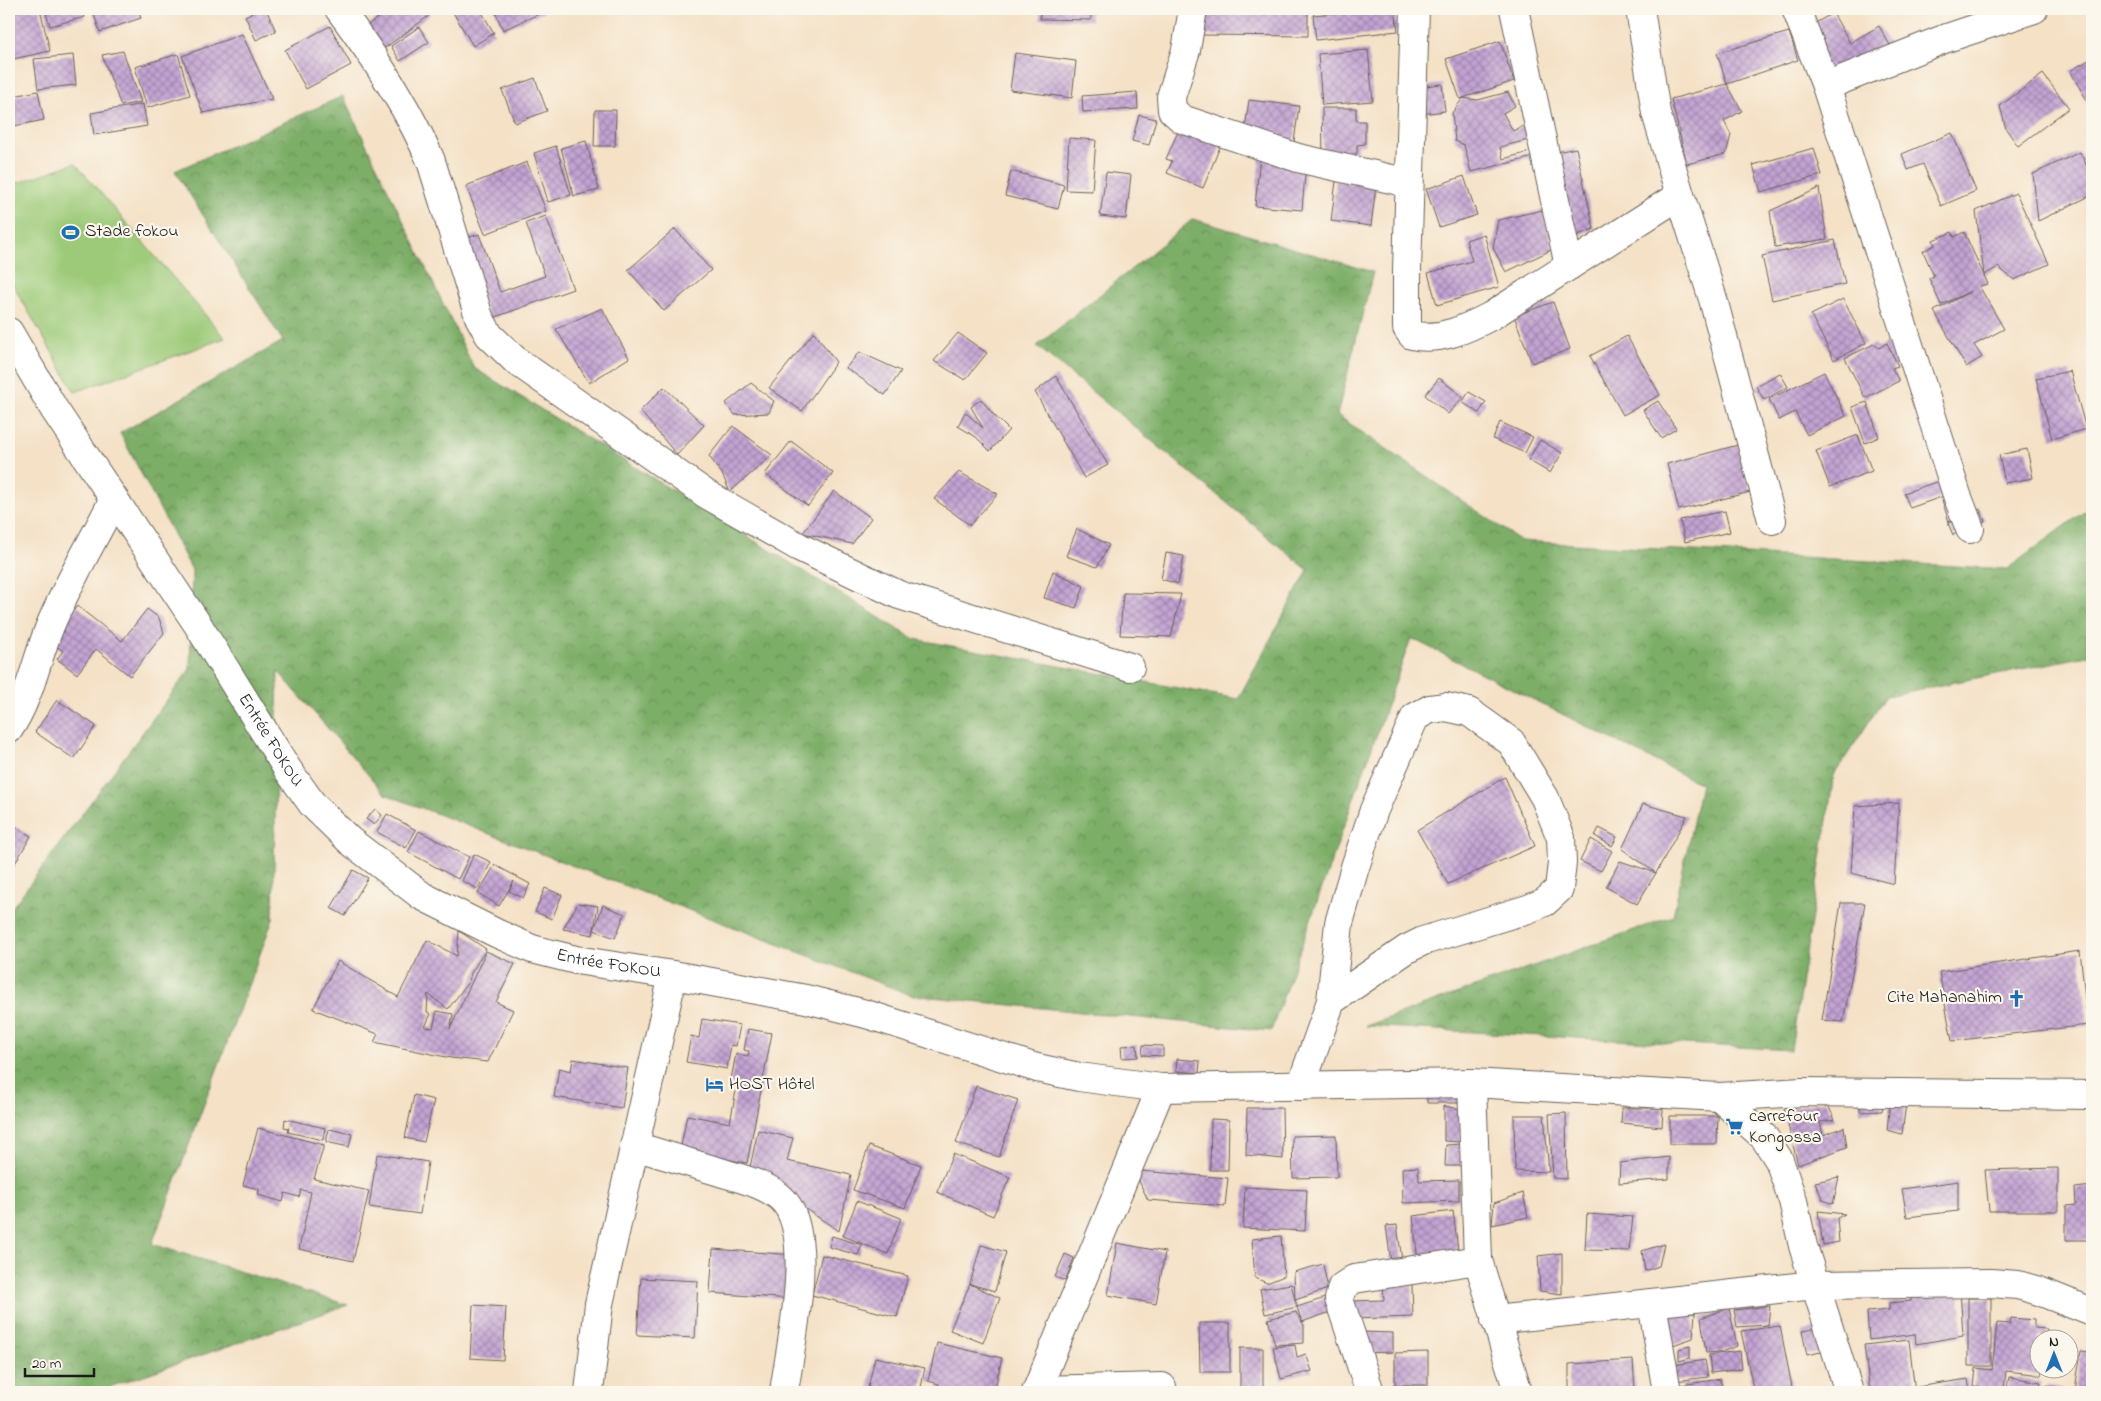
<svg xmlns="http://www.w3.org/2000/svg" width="2101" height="1401" font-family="'Indie Flower',sans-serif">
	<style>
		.green { fill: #9cca78; stroke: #5c734a }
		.forest { fill: url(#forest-crowns); stroke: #4c6542 }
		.building { fill: url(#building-cross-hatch) }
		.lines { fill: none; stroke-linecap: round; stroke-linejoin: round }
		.minor-casing { stroke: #686158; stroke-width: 30 }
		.minor { stroke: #fff; stroke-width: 28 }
		.labels { text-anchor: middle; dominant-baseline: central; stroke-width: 4.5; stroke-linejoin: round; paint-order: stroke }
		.poi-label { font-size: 18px; fill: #1c1c1c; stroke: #fbf7ec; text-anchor: start }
		.street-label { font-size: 18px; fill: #1c1c1c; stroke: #fbf7ec }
	</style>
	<defs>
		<pattern id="forest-crowns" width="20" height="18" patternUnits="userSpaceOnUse" patternTransform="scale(1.25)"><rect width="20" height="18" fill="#7dae68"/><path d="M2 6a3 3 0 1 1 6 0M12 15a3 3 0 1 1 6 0" fill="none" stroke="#668d55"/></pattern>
		<pattern id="building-cross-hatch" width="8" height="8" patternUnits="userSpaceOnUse" patternTransform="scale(1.25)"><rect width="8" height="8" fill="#c3a3d3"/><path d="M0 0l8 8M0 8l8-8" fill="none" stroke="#9e84aa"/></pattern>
	</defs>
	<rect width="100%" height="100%" fill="#fbf7ec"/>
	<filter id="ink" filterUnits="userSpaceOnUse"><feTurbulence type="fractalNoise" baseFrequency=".02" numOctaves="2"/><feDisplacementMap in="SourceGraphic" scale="10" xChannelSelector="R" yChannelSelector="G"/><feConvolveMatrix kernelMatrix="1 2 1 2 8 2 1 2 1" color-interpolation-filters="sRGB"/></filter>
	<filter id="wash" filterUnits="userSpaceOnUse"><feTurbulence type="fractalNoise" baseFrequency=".0096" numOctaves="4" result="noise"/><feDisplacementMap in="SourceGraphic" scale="20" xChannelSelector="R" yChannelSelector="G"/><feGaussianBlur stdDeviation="1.12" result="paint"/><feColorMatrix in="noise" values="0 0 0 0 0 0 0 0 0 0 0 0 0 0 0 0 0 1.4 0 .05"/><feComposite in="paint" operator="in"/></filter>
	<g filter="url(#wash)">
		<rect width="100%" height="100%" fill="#f4e1c6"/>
		<path class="green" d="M75,163L225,338L75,392L9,278V186Z"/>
		<path class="forest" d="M343,96L474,368L914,639L1238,699L1308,570L1037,346L1193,219L1373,272L1337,415L1521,541L2007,569L2092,506V655L1886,696L1834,775L1791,1050L1366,1026L1673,916L1701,784L1411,638L1271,1031L911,995L385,794L278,671L273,919L152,1244L348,1305L112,1386L107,1392H9V912L190,669L192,570L120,433L283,341L175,171Z"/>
		<g id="blocks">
			<path class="building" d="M9,9H40L50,51L9,60Z
				M45,9H83L85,17L50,26Z
				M92,9H138L141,18L100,32Z
				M260,9H266L276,31L256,40L245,16Z
				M369,9H387L375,17Z
				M390,9H425L430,15L378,53L361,30Z
				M451,9H480L494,33L473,46Z
				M494,9H550L503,30Z
				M1040,9H1091V20L1040,19Z
				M1201,9H1308V36L1201,35Z
				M1377,9H1395L1398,31L1316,40L1313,15Z
				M1833,13L1850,43L1879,26L1896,56L1838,88L1805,29Z
				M330,26L351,65L306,89L285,50Z
				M419,27L429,42L400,61L391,46Z
				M1789,32L1798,60L1727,84L1742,111L1724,121L1731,135L1726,154L1687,164L1671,99L1727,84L1717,53Z
				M242,34L272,99L203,113L182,56Z
				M1500,41L1514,81L1460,99L1446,59Z
				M1368,50L1373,101L1322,105L1318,54Z
				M123,51L141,102L121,106L102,55Z
				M1015,53L1076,61L1072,98L1010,90Z
				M178,54L190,95L147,108L135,67Z
				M73,55L76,85L38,89L34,59Z
				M2092,58V102L2089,104L2070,71Z
				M2043,74L2069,108L2018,146L2006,129L2000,106Z
				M535,78L547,111L515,123L502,90Z
				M1442,84L1445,111L1421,114L1418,87Z
				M38,91L44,120L9,127V97Z
				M1137,92L1138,109L1083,112L1082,96Z
				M1508,92L1515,106L1503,113L1513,131L1525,125L1528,140L1500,147L1503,159L1537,150L1538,156L1576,148L1594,229L1556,243L1538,156L1471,172L1464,145L1455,141L1452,113L1463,98L1478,100Z
				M1249,100L1299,106L1294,142L1244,136Z
				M143,104L147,126L94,135L91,113Z
				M1322,108H1356V121H1365V144L1357,145V154H1323Z
				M595,110H616L615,146H594Z
				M1139,115L1156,119L1149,145L1132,141Z
				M1181,125L1222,142L1203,188L1167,173L1172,161L1166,159Z
				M1952,133L1976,191L1941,206L1923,164L1908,170L1902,154Z
				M1069,138L1096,140L1092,191L1066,190Z
				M586,141L599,190L574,196L561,148Z
				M556,146L571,195L548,202L534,153Z
				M1814,148L1822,175L1761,192L1753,165Z
				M2080,152L2092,177V195L2038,221L2033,174Z
				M1260,156L1306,163L1302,210L1255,206Z
				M527,162L546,211L485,234L466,186Z
				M1011,171L1064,185L1058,209L1005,196Z
				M1106,172L1131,175L1126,219L1100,216Z
				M1464,176L1477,215L1439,227L1426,189Z
				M1336,181L1376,186L1371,226L1331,221Z
				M1819,188L1827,239L1775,247L1770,211Z
				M2016,193L2049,264L2014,280L1998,267L1984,275L1976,211Z
				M1543,210L1553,249L1506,272L1493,248L1498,220Z
				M546,216L573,289L490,319L461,240L479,234L500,292L545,276L526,223Z
				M675,229L711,270L664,311L628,270Z
				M1952,232L1954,237L1964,232L1988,284L1979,286L2004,329L1974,345L1982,357L1966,367L1934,311L1971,291L1941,305L1929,278L1934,276L1923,251L1935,245L1933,240Z
				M1484,234L1499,287L1437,305L1428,273L1472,261L1466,240Z
				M1835,240L1845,284L1772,300L1762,256Z
				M1843,299L1866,343L1834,360L1811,315Z
				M1553,302L1570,349L1532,363L1514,316Z
				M602,308L629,358L589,383L556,329Z
				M814,332L836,362L802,411L769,388Z
				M958,333L987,353L965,380L934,361Z
				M1627,336L1660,395L1623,415L1590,356Z
				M1887,343L1898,366L1892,368L1899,381L1865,398L1845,358L1874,344L1879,348Z
				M859,352L901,371L885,395L846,368Z
				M2070,371L2086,429L2052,439L2036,378Z
				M1824,372L1846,416L1807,435L1795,412L1779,420L1769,399Z
				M1780,373L1788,387L1764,400L1756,386Z
				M1056,376L1108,465L1084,478L1035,392Z
				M1439,378L1463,397L1448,414L1425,395Z
				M751,383L774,401L769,413L735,415L726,403Z
				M664,387L704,425L677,455L640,411Z
				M1469,392L1486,402L1479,413L1462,402Z
				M981,399L993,414L1009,430L990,451L976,437L958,426L965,412L983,428L971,407Z
				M1658,401L1676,429L1661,438L1643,410Z
				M1867,402L1879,437L1865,443L1852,407Z
				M1500,422L1533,437L1525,453L1493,439Z
				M733,426L772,455L730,492L722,474L709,456Z
				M1858,435L1872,471L1830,487L1816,451Z
				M1540,440L1562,453L1550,473L1528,460Z
				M791,441L833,473L808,506L765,474Z
				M1738,445L1750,492L1679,510L1667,464Z
				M2027,449L2033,478L2005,483L1999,455Z
				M959,472L998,494L970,525L934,499Z
				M1939,481L1944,496L1910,508L1904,493Z
				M834,491L871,518L852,544L803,533Z
				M1957,495L1964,516L1980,509L1985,521L1953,535L1948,523L1956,519L1949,522L1942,500Z
				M1725,511L1730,532L1685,542L1680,520Z
				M1077,529L1109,545L1097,567L1066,556Z
				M1166,553L1184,556L1178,584L1161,579Z
				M1053,571L1084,586L1076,608L1044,598Z
				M1123,593L1181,594L1171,637L1120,635Z
				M77,606L122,641L147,609L159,618L164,633L130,676L96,649L77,674L57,659L63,651L50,641Z
				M57,700L96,726L74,759L35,732Z
				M1505,777L1535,846L1448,884L1417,830Z
				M1899,803L1894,884L1851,873L1855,806Z
				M1643,804L1687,816L1656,873L1637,904L1606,887L1620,861L1656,873L1622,849Z
				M375,809L382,815L374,825L366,819Z
				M387,814L416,830L406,848L377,832Z
				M9,823L31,836L14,865L9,862Z
				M1599,828L1617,837L1612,846L1595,836Z
				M419,831L469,857L458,879L408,852Z
				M1591,839L1612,851L1601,871L1580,861Z
				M474,854L491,862L478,889L462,881Z
				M495,865L530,884L523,898L509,891L514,881L499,906L478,893Z
				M353,870L368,878L345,916L331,908Z
				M545,888L562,895L552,919L535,912Z
				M578,903L598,906L593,935L563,929Z
				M1841,903H1865L1843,1022L1822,1020Z
				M603,905L625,914L615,938L594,930Z
				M459,931L486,949L471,973L469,981L448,1009L428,994L427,1012L431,1014L425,1027L433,1028L437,1011L453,1014L450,1029L486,951L515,964L496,1002L513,1010L488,1062L451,1058L374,1042L378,1034L313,1009L338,961L398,997L427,940L457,956Z
				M2080,951L2088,1025L1952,1041L1939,972Z
				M702,1019L740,1025L736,1046L731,1045L727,1069L686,1062L691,1036L699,1038Z
				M748,1029L772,1033L747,1163L680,1151L687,1115L730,1123L737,1085L730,1084L736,1054L748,1056L749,1051L744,1050Z
				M1137,1045L1138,1057L1122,1058L1121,1046Z
				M1143,1045L1163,1046V1056L1142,1055Z
				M573,1059L628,1068L622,1108L554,1097L559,1068L571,1071Z
				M1177,1059L1200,1061L1199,1073L1176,1071Z
				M976,1086L1018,1100L999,1157L956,1143Z
				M1461,1093V1103H1427V1094Z
				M414,1095L434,1100L424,1142L405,1138Z
				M1860,1096L1884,1097L1882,1111L1860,1112Z
				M1826,1101L1835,1120L1820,1122L1823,1135L1844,1127L1847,1147L1798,1165L1784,1109Z
				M1890,1102L1906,1104L1902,1134L1887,1130Z
				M1444,1106L1460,1109L1461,1142L1444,1141Z
				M1247,1108H1282L1283,1159L1246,1155Z
				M1622,1108H1663L1662,1127L1621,1123Z
				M1566,1113L1567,1179L1553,1178L1549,1114Z
				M1514,1115H1544L1549,1172L1515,1171Z
				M1670,1116H1718L1717,1144H1670Z
				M285,1119L325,1128L323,1140L288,1132L289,1128L284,1127Z
				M1211,1119L1229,1120L1228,1170H1210Z
				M258,1128L324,1145L314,1179L369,1191L353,1261L299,1249L311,1192L301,1190L299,1197L285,1193L283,1202L258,1195L259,1189L243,1185Z
				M329,1129L352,1134L349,1147L326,1142Z
				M758,1130L793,1138L787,1161L851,1175L839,1231L749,1172Z
				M1336,1135L1337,1177L1293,1178L1292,1136Z
				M1461,1144V1166H1445L1446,1145Z
				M869,1146L921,1165L905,1208L853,1190Z
				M377,1154L428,1162L420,1214L369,1207Z
				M953,1154L1010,1177L993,1216L937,1192Z
				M1669,1157V1179L1619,1183L1620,1163Z
				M1418,1167L1419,1181L1459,1180V1201L1403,1203L1402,1168Z
				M2058,1168V1211H1989L1985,1170Z
				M1140,1171L1228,1178L1225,1206L1148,1200L1139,1181Z
				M1839,1177L1833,1204L1823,1200L1815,1182Z
				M1958,1181V1211L1907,1217L1902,1189Z
				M2092,1186V1240H2066V1206L2076,1205L2075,1188Z
				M1245,1187L1307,1190L1305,1231L1243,1228Z
				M1523,1193L1528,1217L1492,1225L1494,1203Z
				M857,1201L901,1218L888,1254L843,1236Z
				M1453,1211L1459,1257L1418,1262L1413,1216Z
				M1818,1211L1845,1214L1837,1218L1839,1242L1823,1245Z
				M1587,1214L1633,1217L1629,1251L1585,1250Z
				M1397,1225L1402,1260L1391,1262L1386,1226Z
				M832,1236L862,1245L858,1255L829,1247Z
				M1281,1236L1284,1276L1267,1283L1255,1278L1252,1239Z
				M1117,1243L1165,1252L1156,1304L1108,1295Z
				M1664,1244L1659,1266L1645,1271L1642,1251Z
				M981,1245L1006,1252L995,1291L970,1284L1000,1298L983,1343L950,1330L970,1284Z
				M713,1249L795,1255L791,1299L710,1293Z
				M1562,1253V1294L1540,1291L1538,1256Z
				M1065,1254L1074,1258L1065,1281L1055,1277Z
				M822,1255L908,1276L897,1317L812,1295Z
				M1323,1264L1328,1289L1295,1300L1294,1272Z
				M641,1278L698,1281L695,1338L637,1335Z
				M1291,1284L1297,1307L1265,1314L1260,1289Z
				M1412,1284L1413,1317L1353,1319L1352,1301L1384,1300L1383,1285Z
				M1960,1289L1963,1336L1916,1344L1915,1334L1869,1340L1867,1312L1889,1310V1303L1911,1301V1295Z
				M1334,1295L1336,1310L1302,1322L1304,1325V1343L1275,1345L1268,1319L1296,1312L1302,1322L1297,1307Z
				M1968,1298H1991V1366H1968Z
				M473,1305L506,1307L503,1360L470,1358Z
				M1770,1306L1768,1325L1737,1327L1734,1310Z
				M1729,1308L1737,1346L1721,1352L1706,1353L1701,1318Z
				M1695,1313L1693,1338L1673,1345L1668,1314Z
				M2011,1318L2034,1320V1328L2047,1329L2046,1338H2038V1368H2043L2042,1375L2006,1371L2004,1390L1974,1387L1976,1368L1992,1370L1997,1323L2010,1324Z
				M1199,1323H1230V1372H1200Z
				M1780,1326L1793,1392H1754L1741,1331Z
				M1819,1328L1830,1350L1807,1355L1802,1331Z
				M1360,1332L1393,1333V1352L1361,1353Z
				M1909,1340L1915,1392H1870L1864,1345Z
				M937,1343L1002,1358L994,1392H937L939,1384L928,1381Z
				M1295,1345L1297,1357L1306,1354L1312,1371L1281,1379L1273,1347Z
				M1690,1346V1358L1679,1361V1349Z
				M1240,1348H1263V1389H1240Z
				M1740,1351L1742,1369L1711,1373L1709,1355Z
				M2081,1351L2092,1352V1392L2075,1390Z
				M1428,1352V1385H1395V1353Z
				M875,1357L925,1368L920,1392H867Z
				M1633,1360L1635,1392H1569V1364Z
				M1705,1360L1708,1377L1675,1381L1674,1365Z
				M2009,1377L2041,1382L2039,1392H2006Z
				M1720,1379L1723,1392H1682L1681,1385Z
				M1968,1379L1970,1392H1918L1917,1387Z
				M2047,1385L2070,1392H2045Z"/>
		</g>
	</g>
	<g filter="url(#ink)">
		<use href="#blocks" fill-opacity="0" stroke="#686158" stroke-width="1"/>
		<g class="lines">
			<defs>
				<g id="minor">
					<path d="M339,9C374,56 408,107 431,161L479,317L489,335L515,360L706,494L799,547L899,595L1130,667"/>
					<path d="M1193,9L1186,50L1171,97L1172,110L1182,119L1298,158L1409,183"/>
					<path d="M1415,9L1407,270V328L1412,335C1439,342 1468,328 1491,316L1680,195"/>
					<path d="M1514,9L1569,266"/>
					<path d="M1640,9L1656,113L1680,195L1713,299L1772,520"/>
					<path d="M1796,9L1826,86L1957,495L1970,529"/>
					<path d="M1826,86L1944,39L2034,9"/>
					<path id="s1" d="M9,332L54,409L198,625L288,770L313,805L350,841L422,896L496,933L532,949L576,960L673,975L806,999L866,1014L1037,1068L1079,1077L1161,1088L1472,1083L1719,1097L1802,1092L2092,1095"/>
					<path d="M9,729C30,698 36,660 50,626C68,582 93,541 114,499"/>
					<path d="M1472,1083L1478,1260L1518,1392"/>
					<path d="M1301,1086L1331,1001L1339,923L1355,867L1374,810L1415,717L1430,709L1446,707L1469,712L1511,742L1545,798L1561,838L1562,863L1559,889L1545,902L1528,909L1423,941L1407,949L1331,1001"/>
					<path d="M1719,1097L1764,1137L1779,1160L1793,1201L1803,1246L1849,1392"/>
					<path d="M634,1146C662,1154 690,1163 717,1171C738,1178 763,1183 780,1197C818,1229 790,1347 784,1392"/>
					<path d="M1652,1303L1667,1392"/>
					<path d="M1495,1320L1815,1285L1991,1283L2018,1285L2039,1291L2092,1312"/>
					<path d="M1037,1390L1162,1387V1392"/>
					<path d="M589,1392L599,1304L673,975"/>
					<path d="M1036,1392L1161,1088"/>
					<path d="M1370,1392L1339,1299L1342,1287L1354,1279L1478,1260"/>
				</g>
			</defs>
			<use href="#minor" class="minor-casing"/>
			<use href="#minor" class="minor"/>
		</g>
	</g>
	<defs>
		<symbol id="stadium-bare" viewBox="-9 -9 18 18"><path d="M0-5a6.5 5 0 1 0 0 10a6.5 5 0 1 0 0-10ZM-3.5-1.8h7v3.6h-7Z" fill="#1f6fb2" stroke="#fbf7ec" stroke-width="2.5" paint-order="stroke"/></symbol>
		<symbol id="church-bare" viewBox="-9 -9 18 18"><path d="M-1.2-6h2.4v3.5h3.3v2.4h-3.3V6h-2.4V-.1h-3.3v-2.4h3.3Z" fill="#1f6fb2" stroke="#fbf7ec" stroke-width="2.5" paint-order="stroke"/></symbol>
		<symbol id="hotel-bare" viewBox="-9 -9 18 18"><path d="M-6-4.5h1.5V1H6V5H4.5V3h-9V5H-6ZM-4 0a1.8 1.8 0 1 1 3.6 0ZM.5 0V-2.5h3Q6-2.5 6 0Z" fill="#1f6fb2" stroke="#fbf7ec" stroke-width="2.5" paint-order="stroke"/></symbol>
		<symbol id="supermarket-bare" viewBox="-9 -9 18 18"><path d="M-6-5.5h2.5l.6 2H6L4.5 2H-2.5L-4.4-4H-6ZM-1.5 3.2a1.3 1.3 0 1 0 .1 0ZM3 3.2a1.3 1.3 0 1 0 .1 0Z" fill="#1f6fb2" stroke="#fbf7ec" stroke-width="2.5" paint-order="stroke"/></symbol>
	</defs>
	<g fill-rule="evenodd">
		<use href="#stadium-bare" x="58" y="220" width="25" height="25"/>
		<use href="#church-bare" x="2004" y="986" width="25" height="25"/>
		<use href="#hotel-bare" x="702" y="1072" width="25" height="25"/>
		<use href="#supermarket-bare" x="1722" y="1114" width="25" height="25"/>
	</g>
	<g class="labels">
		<g class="poi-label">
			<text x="85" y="232">Stade fokou</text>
			<text x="2002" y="998" text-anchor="end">Cite Mahanahim</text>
			<text x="729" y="1085">HOST Hôtel</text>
			<text x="1749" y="1117">carrefour<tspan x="1749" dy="21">Kongossa</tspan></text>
		</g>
		<g class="street-label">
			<text stroke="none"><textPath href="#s1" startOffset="485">Entrée FOKOU</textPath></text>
			<text stroke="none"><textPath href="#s1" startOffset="905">Entrée FOKOU</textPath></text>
		</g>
	</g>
	<rect width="2101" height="1401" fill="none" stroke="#fbf7ec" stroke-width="30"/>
	<g transform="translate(2054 1354)"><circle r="24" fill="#fbf7ec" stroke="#a29f99"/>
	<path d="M0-4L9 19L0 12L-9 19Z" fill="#1f6fb2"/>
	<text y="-8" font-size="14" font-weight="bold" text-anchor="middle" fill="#1c1c1c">N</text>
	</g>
	<path d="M25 1368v8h69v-8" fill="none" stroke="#1c1c1c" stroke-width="2.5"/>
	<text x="32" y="1368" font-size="15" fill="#1c1c1c" stroke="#fbf7ec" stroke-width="4" paint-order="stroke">20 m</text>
</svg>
